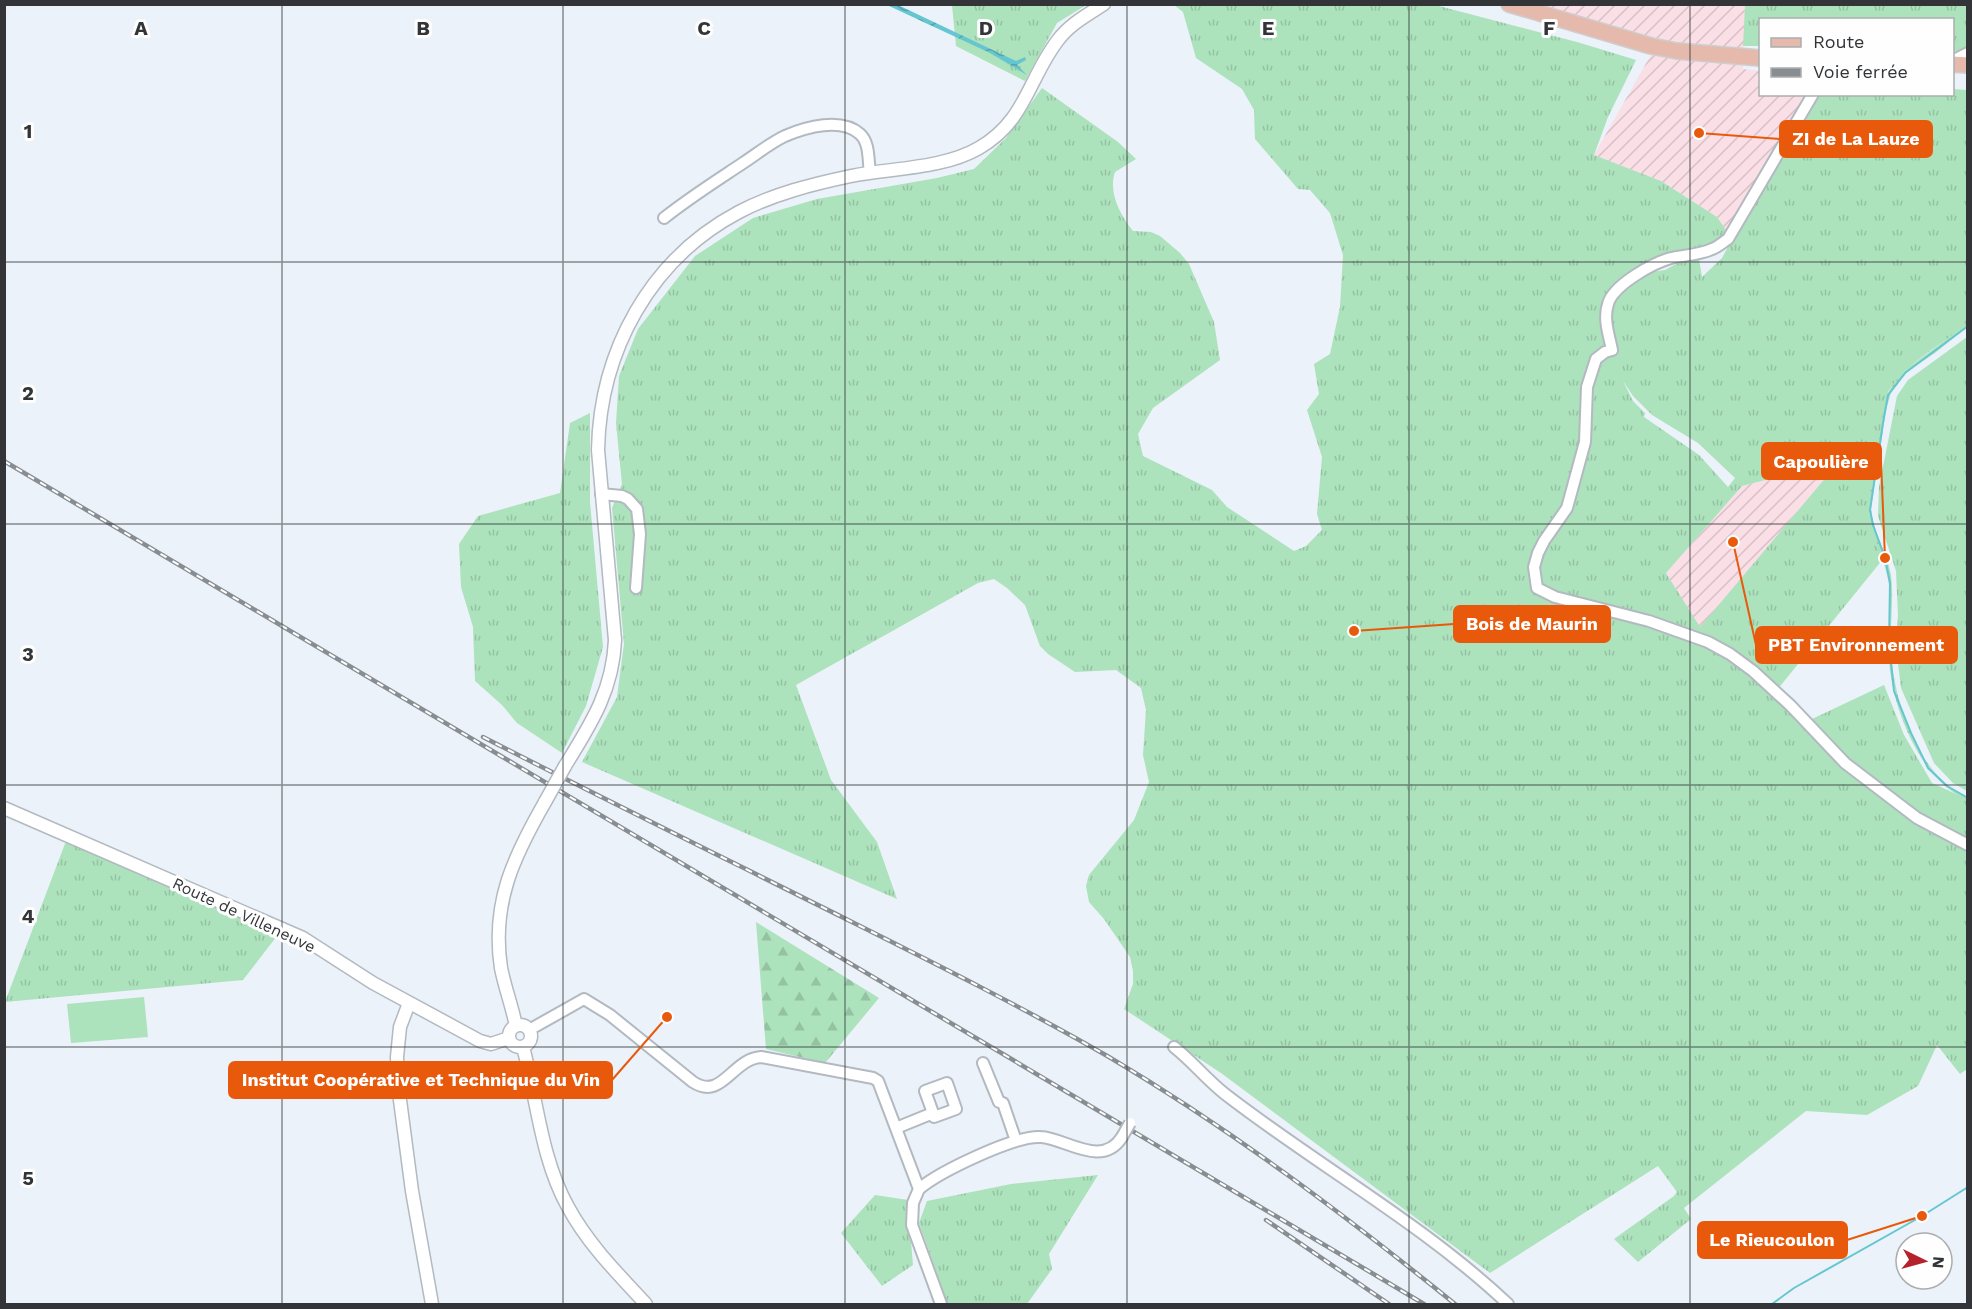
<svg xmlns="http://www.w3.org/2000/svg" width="1972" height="1309" font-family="'Work Sans',sans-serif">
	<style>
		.industrial { fill: url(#industrial-furrows) }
		.grass { fill: url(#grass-tufts); fill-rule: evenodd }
		.forest { fill: url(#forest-firs) }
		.wetland { fill: url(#wetland-marsh) }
		.garden { fill: #ace2bc }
		.water { fill: url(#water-waves) }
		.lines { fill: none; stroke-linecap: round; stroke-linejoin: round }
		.stream { stroke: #65c6d1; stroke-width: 2 }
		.minor-casing { stroke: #b3b9c0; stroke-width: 14 }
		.tertiary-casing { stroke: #b3b9c0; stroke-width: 15 }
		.primary-casing { stroke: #cececf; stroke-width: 18 }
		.minor { stroke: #fff; stroke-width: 10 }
		.tertiary { stroke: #fff; stroke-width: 12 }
		.primary { stroke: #e6b9ad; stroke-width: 15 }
		.rail-casing { stroke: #888d92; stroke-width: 4.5 }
		.rail { stroke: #fefefe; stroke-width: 2; stroke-dasharray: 7; stroke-linecap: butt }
		.minor-bridge-casing { stroke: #b3b9c0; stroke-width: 14; stroke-linecap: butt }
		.tertiary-bridge-casing { stroke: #b3b9c0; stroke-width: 15; stroke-linecap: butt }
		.minor-bridge { stroke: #fff; stroke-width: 10 }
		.tertiary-bridge { stroke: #fff; stroke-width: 12 }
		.grid { fill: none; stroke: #323437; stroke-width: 1.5; stroke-opacity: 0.55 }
		.labels { text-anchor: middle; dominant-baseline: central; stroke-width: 6; stroke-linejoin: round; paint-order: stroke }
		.street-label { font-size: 16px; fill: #323437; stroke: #fefefe }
		.grid-label { font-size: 20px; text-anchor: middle; font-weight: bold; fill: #323437; stroke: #fefefe; stroke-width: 6; stroke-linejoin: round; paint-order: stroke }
		.leader { fill: none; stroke: #e8590c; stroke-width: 2 }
		.callout-dot { fill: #e8590c; stroke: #fefefe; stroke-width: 2 }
		.callout { fill: #e8590c; stroke: #e8590c; stroke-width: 2 }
		.callout-label { font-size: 18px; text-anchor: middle; font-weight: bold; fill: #fff }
	</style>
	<defs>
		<pattern id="industrial-furrows" width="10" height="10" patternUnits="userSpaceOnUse" patternTransform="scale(1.5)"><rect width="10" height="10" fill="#fadfe6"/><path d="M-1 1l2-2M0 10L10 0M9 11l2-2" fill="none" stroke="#d7c0c6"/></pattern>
		<pattern id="grass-tufts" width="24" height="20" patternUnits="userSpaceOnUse" patternTransform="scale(1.5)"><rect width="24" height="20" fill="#ace2bc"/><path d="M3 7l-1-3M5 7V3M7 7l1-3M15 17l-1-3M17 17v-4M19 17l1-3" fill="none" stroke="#94c2a2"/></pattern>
		<pattern id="forest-firs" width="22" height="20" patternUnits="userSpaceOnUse" patternTransform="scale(1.5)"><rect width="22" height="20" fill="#ace2bc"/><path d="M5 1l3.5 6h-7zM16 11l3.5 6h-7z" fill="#94c2a2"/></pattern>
		<pattern id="wetland-marsh" width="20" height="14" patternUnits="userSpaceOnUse" patternTransform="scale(1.5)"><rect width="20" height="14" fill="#ace2bc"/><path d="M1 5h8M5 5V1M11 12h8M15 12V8" fill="none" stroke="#94c2a2"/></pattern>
		<pattern id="water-waves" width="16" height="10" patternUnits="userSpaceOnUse" patternTransform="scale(1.5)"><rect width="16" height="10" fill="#65c6d1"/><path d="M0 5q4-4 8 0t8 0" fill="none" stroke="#54a2aa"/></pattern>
	</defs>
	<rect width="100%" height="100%" fill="#ebf2f9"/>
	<path class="industrial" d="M1509,5H1745L1743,69L1760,71V94L1820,95L1806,112L1728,233L1717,217L1661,181L1594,155L1657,44Z
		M1820,470L1827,476L1700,628L1666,573L1742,486L1796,472Z"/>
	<path class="grass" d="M952,5H1086L1057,23L1025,81L956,46Z
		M1174,5H1435L1577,42L1636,60L1608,117L1594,155L1661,181L1717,217L1728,233L1698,253L1702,277L1722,258L1750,206L1806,112L1820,95L1952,94L1953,89L1967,90V324C1940,346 1907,362 1888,392L1872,483L1869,510L1872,527L1883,559L1777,690L1812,719L1884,685L1904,735L1932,783L1967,799V1069L1960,1074L1937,1045L1918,1086L1867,1115L1806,1111L1684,1208L1691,1219L1638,1262L1614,1239L1674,1196L1677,1192L1658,1166L1490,1273L1221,1073L1124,1009L1133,984V971L1130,957L1104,919L1089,902L1086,886L1089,875L1134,820L1149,782L1143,755L1146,710L1141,688L1116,670L1075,672L1048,654L1040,646L1025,605L1007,588L994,579L978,583L796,685L831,780L877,842L897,899L582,762L617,697L624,644L612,508L622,484L616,423L619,376L638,329L695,256L753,218L817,199L937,178L974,169L1006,138L1042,88L1118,142L1136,159L1115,172C1108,192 1120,215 1133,231L1151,232L1160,236L1180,253L1189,264L1214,322L1220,360L1153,408L1138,434L1143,456L1212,490L1227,507L1294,551L1306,546L1322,530L1317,514L1322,457L1307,410L1319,394L1314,364L1330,354L1340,307L1343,255L1330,213L1310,190L1298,189L1255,139L1254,110L1242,89L1196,58L1183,12ZM1693,255L1665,270L1651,272L1627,288L1648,269ZM1623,381L1633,396L1652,415L1698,443L1735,478L1728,487L1699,455L1644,417L1645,413L1633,401ZM1820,470L1827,476L1700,627L1666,573L1742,486L1796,472Z
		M1745,5H1967V53L1953,51L1952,20H1760V46H1743Z
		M1967,337V791L1953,783L1934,763L1901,688L1896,647L1898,616L1896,571L1878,516L1879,487L1897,396L1908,380Z
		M590,413V502L603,647L586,706L562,753L517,723L502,705L475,681L473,627L461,587L459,544L478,516L560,493L570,423Z
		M66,841L280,932L243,980L5,1002Z
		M1098,1175L1049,1254L1052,1269L1027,1304H948L919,1223L927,1201L1011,1184Z
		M875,1195L908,1200L906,1222L911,1242L913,1265L882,1286L841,1233Z"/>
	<path class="forest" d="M756,922L879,998L825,1063L766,1049Z"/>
	<path class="wetland" d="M1967,324V327L1935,353L1908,371L1891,393L1886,410L1871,509C1873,532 1887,552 1891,575C1894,598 1890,621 1891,644C1891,695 1917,776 1967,797V800C1920,780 1891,706 1889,658C1887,634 1892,609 1889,585C1886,562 1874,542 1870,519C1867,498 1873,476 1877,456C1880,434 1882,413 1888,393L1895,381L1909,367Z"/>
	<path class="garden" d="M144,997L148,1037L71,1043L67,1004Z"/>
	<path class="water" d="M887,5H898L1016,61L1025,57L1026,60L1017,65L1027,75L990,53Z"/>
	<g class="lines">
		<path class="stream" d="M1968,326L1905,373L1888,395L1883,423L1870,510L1873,525L1885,558L1890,583L1889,644L1894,691L1911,733L1928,768L1947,786L1968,798
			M1772,1304L1794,1288L1922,1216L1968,1187"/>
		<defs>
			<path id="minor" d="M1955,64L1956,59L1968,53
				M1813,94L1728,239C1723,242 1718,247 1712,249C1700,255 1684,255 1671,258C1653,263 1613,285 1608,304C1603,319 1609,335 1612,350L1605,352L1596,359L1587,387L1585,442L1567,508L1544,541L1538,553L1534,567L1537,588L1555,597L1649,621L1708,642L1730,654L1753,671L1791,706L1845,763L1917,818L1968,845
				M664,218C689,198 716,181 743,163C757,154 770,143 785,136C806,127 841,117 860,134C870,143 868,161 870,173
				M601,494L622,496L628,499L637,509L640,534L636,588
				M529,1030L584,999L610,1015L693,1082C722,1101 732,1059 761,1057L873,1078L878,1081L919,1189L913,1203L912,1225L941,1304
				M1174,1047C1192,1061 1206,1079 1225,1094C1318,1166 1422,1223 1508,1304
				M983,1063L999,1102L1003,1103L1016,1141
				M896,1128L933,1113L925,1091L947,1083L956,1109L934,1117L933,1113
				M919,1189C939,1172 1015,1135 1041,1137C1065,1138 1102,1169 1122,1137"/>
			<path id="tertiary" d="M565,766C591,724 613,690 615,640L598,450C600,351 650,259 739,212C773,194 813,184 851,176C891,168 943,169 979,148C1026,121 1028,79 1058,40C1070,24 1087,15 1104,4
				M4,808L303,938L373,983L480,1041L491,1044L509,1038
				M409,1003L400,1027L397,1057L398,1085L412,1191L432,1304
				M509 1036a11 11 0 1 1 22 0a11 11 0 1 1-22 0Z
				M516,1026C512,1006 505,988 501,968C491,903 514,856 545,802
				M523,1047C537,1099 541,1159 568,1207C588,1244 618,1274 646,1304"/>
			<path id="primary" d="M1509,4L1651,46L1677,51L1760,58
				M1952,64L1968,65"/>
		</defs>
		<use href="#minor" class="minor-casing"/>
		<use href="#tertiary" class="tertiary-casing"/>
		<use href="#primary" class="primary-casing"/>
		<use href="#minor" class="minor"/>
		<use href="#tertiary" class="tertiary"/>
		<use href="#primary" class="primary"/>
		<defs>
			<path id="rail" d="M4,461L1424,1304
				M483,737C604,799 726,859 848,920C936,964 1024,1008 1109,1057C1232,1130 1345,1215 1455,1304
				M1266,1220L1389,1304"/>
		</defs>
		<use href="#rail" class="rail-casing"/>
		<use href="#rail" class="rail"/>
		<defs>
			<path id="minor-bridge" d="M1122,1137L1130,1123"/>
			<path id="tertiary-bridge" d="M545,802L565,766"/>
		</defs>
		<use href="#minor-bridge" class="minor-bridge-casing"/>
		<use href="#tertiary-bridge" class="tertiary-bridge-casing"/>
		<use href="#minor-bridge" class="minor-bridge"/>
		<use href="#tertiary-bridge" class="tertiary-bridge"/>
	</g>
	<path class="grid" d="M282,4V1304M563,4V1304M845,4V1304M1127,4V1304M1409,4V1304M1690,4V1304M4,262H1968M4,524H1968M4,785H1968M4,1047H1968"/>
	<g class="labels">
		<g class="street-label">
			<text transform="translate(244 915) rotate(25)">Route de Villeneuve</text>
		</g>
	</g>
	<g class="grid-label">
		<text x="141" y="35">A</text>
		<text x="423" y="35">B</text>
		<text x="704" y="35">C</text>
		<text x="986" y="35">D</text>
		<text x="1268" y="35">E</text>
		<text x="1549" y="35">F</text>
		<text x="28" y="138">1</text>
		<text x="28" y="400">2</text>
		<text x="28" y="661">3</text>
		<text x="28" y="923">4</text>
		<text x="28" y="1185">5</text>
	</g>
	<path class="leader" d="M1699 133L1780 139M1885 558L1881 461M1354 631L1454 624M1733 542L1756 645M667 1017L612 1080M1922 1216L1847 1240"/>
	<g class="callout-dot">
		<circle cx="1699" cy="133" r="6"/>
		<circle cx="1885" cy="558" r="6"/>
		<circle cx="1354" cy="631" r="6"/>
		<circle cx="1733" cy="542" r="6"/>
		<circle cx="667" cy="1017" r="6"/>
		<circle cx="1922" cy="1216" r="6"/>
	</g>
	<g class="callout">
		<rect x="1780" y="121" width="152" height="36" rx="6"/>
		<rect x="1762" y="443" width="119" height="36" rx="6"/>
		<rect x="1454" y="606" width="156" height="36" rx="6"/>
		<rect x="1756" y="627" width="201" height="36" rx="6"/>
		<rect x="229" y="1062" width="383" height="36" rx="6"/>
		<rect x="1698" y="1222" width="149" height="36" rx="6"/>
	</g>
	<g class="callout-label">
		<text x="1856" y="145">ZI de La Lauze</text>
		<text x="1821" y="468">Capoulière</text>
		<text x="1532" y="630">Bois de Maurin</text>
		<text x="1856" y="651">PBT Environnement</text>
		<text x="421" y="1086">Institut Coopérative et Technique du Vin</text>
		<text x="1772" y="1246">Le Rieucoulon</text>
	</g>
	<rect width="1972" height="1309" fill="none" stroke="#323437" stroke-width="12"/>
	<rect x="1759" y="18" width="195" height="78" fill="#fefefe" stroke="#acadae" stroke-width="1.5"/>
	<rect x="1771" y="38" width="30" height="9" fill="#e6b9ad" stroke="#acadae" stroke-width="1.5"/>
	<text x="1813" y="48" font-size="18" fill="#323437">Route</text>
	<rect x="1771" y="68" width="30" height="9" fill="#888d92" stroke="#acadae" stroke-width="1.5"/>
	<text x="1813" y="78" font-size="18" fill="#323437">Voie ferrée</text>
	<g transform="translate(1924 1261) rotate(95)"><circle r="28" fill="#fefefe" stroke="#acadae" stroke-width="1.5"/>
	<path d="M0-4.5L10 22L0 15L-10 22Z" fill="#b4232b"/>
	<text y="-9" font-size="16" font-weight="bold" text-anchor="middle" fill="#323437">N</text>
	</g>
</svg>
